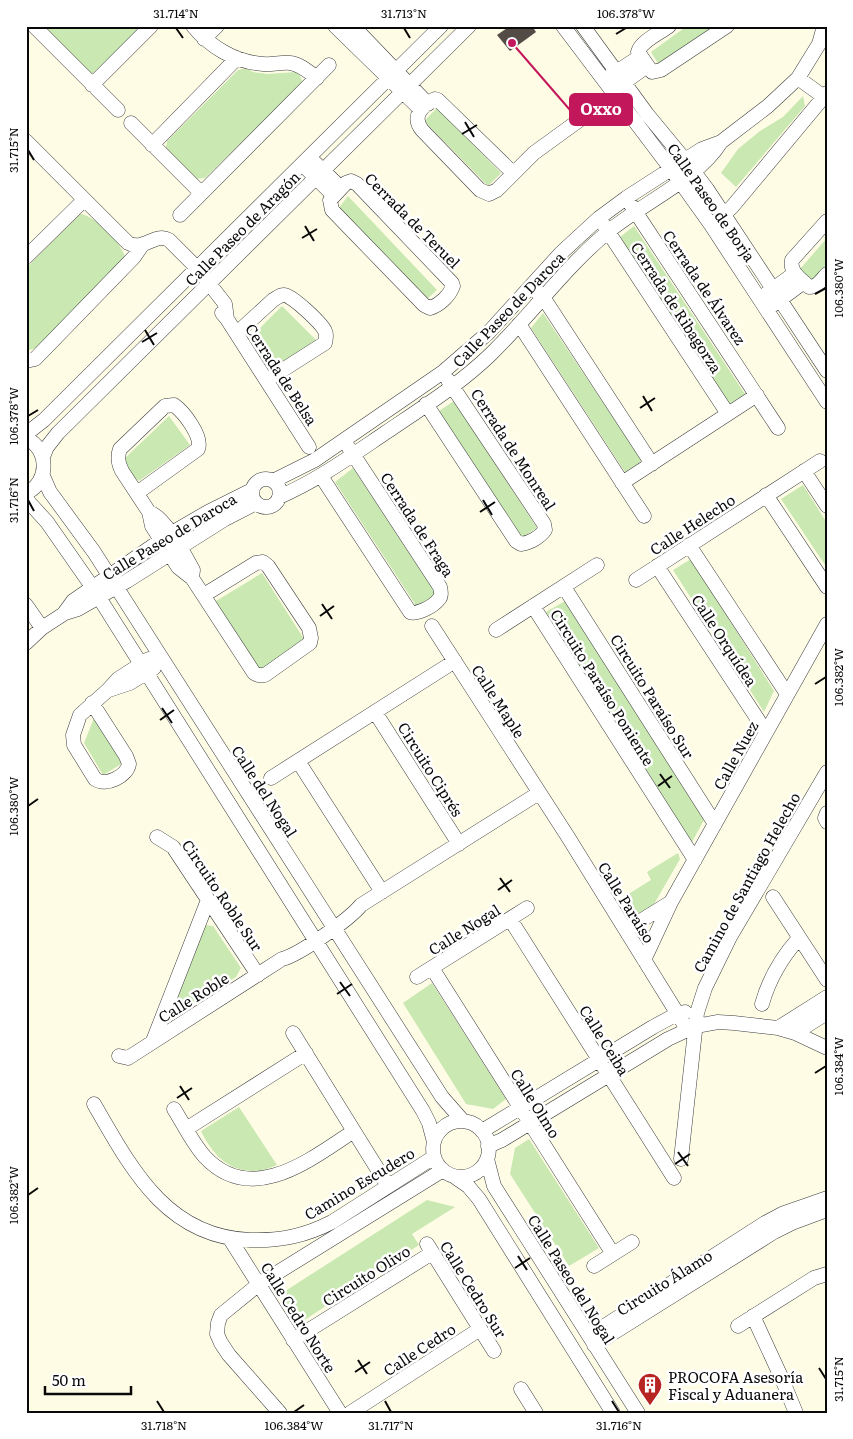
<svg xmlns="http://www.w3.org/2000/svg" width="853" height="1439" font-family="Literata,serif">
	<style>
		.green { fill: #cae8b1 }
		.building { fill: #524b46 }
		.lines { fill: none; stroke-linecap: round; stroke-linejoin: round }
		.minor-casing { stroke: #3c3c3c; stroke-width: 15 }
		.minor { stroke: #fff; stroke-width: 14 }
		.ticks { fill: none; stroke: #090909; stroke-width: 2 }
		.labels { text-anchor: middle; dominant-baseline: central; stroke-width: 5; stroke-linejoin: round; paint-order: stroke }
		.street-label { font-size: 15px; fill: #090909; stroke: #fff }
		.poi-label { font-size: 15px; fill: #090909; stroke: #fff; text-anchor: start }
		.leader { fill: none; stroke: #c2185b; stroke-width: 2 }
		.callout-dot { fill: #c2185b; stroke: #fff; stroke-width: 2 }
		.callout { fill: #c2185b; stroke: #c2185b; stroke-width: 2 }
		.callout-label { font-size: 16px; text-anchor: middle; font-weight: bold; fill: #fff }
		.neatline { fill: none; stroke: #090909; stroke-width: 2 }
		.ticks-label { font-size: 12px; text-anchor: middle; fill: #090909 }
	</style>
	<rect width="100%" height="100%" fill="#fffce6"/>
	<path class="green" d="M44,26H142L91,75Z
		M687,26H717L659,65L651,52Z
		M246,68L253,72L268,74L296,72L300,75L302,81L301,84L205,178L195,179L167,152L166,148L167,141L238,70Z
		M803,96L805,106L736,187L721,173L738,149L760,131L783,117Z
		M437,108L501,173L488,186L424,121Z
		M348,196L437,290L426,300L338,209Z
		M80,214C93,214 124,245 125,258L36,348L26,351V268Z
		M634,226L745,394L729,404L620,237Z
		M827,238V264L812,281L800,269Z
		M282,306L316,340L268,372L248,340Z
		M543,313L642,461L625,472L531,328Z
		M454,401L537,528L521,538L439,411Z
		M169,416L190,445L139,481L129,473L123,460Z
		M353,468L436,594L417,607L335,482Z
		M803,485L827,523V568L781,499Z
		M691,559L774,691L764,712L673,570Z
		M262,573L304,639L260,671L216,601Z
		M565,601L704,820L692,842L546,612Z
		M94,718L123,763L103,775L84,743Z
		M678,853L680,859L653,906L635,917L622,898L651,880L647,872Z
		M205,925L213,926L241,968L236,977L166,1022Z
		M432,983L506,1099L493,1109L466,1104L403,1003Z
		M239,1107L277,1165C242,1181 216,1163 201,1131Z
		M529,1139L599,1248L569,1266L510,1174L515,1148Z
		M427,1200L455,1207L412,1234L419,1245L300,1323L279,1295Z"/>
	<path class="building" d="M510,26H532L536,32L510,51L497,35Z"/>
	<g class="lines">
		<defs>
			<path id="minor" d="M34,26L118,110
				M193,26C210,47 235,62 263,64C272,65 281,62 290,63C300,64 309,72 317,78
				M335,26L421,110
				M353,26L428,104
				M563,26L671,169L711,225L827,402
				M583,26L647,114L685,160L707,189L827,371
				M669,26C660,33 641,41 638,52L652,72L661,70L727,26
				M204,39L217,26
				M610,76L641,56
				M798,78L824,97
				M92,85L151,26
				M618,87L647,66
				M131,123L201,193
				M26,141L128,243C144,252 154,232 169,240L197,268L222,300L225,304L227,319
				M152,145L237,58
				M309,157L341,188
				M302,164L333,195
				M513,173L438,100L435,99C422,106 411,116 422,130L480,190L489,194L497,190L534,153L585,116L588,108
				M351,181L357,184L452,283L453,286C450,295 440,305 430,308L424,305L332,210L330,200L346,183Z
				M631,205L778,428
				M180,215L329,65
				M718,220L732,207L827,93
				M827,221L792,260C789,272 801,279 809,287C818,287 821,280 827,274
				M603,224L728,414
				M26,257L84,200
				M537,292L543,297L652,464
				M766,294L795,273
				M773,305L804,282
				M222,313L227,319L309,447
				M519,324L644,516
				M237,333L273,300C277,298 279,295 284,295C292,295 322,324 325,331C327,335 326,339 325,343L267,380
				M26,361L35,359L134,257L143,244
				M426,404L516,541L521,544C530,543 540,537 545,530L544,524L448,380
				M26,434L44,420L441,26
				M26,438C49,449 50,482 26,493
				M43,457L47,447L58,433L469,26
				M804,471L827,506
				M43,476L50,492L94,552L442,1097L463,1121
				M321,476L410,612C417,615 434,606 439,599C442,596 441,591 440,587L349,448
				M252 493a14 14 0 1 1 28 0a14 14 0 1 1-28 0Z
				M273,481L315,460L443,372L489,332L561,253L599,218L626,198L702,149L721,142L768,106L798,78L819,44L824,26
				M622,483L757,395
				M137,493L198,449C203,437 184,412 174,405L165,406L120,449C117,457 118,463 122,471L149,512L152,526L178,567L192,578L254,673L258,675H265L310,643L311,638L309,628L268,566L263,562L256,563L204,595
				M766,495L827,587
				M279,497C318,480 351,456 385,433C422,408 460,384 491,354C532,314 565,267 609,231C643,203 698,179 721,142
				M26,499L47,522L93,588L423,1111L429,1123L434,1142
				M149,512C166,518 184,554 193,570L192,578
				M689,545L787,694
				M657,566L766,732
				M636,580L820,461
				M564,587L715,824
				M26,605L42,628
				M533,606L695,860
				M65,612L73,601L170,534L208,512L252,490
				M432,626L568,837L687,1029
				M496,630L597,565
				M26,643L42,628L65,613L78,609L127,581L225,519L256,503
				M109,690L130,683L154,668
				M92,703L126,756L129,764C127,776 106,787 95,779L74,745L73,735L80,715L108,690L118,679L149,659
				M375,712L459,844
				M298,761L382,892
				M271,778L455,661
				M827,813L825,818L827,822
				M157,837L173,847L258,975
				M773,897L827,980
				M510,919L674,1178
				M626,930L671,902
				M644,960L671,902L827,624
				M432,968L613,1254
				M417,977L527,908
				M762,1004C769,979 782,957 799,938
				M778,1028L827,997
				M293,1033L388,1186
				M795,1033L827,1013
				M153,1041L208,900
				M119,1056L128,1058L282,959C299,955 350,919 361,905L539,793
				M94,1104C131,1168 166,1237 250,1240C280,1241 305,1236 332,1222L434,1157
				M174,1109C184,1125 193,1144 205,1157C252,1207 311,1159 354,1131
				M433 1149a28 28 0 1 1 56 0a28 28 0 1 1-56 0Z
				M186,1129L306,1053
				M482,1131L653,1027L677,1014L685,1012
				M488,1146L502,1140L668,1039L696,1026L718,1022L734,1023L778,1028L795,1033L827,1048
				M487,1159L494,1186L638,1413
				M681,1159L697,1013L705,988L730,937L827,772
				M455,1177L468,1186L479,1199L613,1413
				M230,1239L340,1413
				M427,1244L494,1351
				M594,1266L632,1242
				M753,1316L782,1379L796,1413
				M738,1326L814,1278L827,1274
				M589,1336L765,1223L784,1213L827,1198
				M293,1340L432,1253
				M594,1345L774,1232L792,1223L827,1210
				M521,1389L536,1413
				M280,1413L229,1355L221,1343L217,1334L218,1323L221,1315L259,1284L443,1170
				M350,1413L480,1329"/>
		</defs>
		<use href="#minor" class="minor-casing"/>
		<use href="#minor" class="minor"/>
	</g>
	<path class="ticks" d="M176,28L183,38M404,28L410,38M616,34L626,28M465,122L474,137M462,134L477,125M28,150L34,160M305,226L314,241M302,238L317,229M815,294L826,288M145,330L154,345M142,342L157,333M643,396L652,411M640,408L655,398M28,416L38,410M28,500L34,511M483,500L492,515M480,512L495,502M322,604L332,619M320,616L334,606M815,684L826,677M162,708L172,723M160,720L174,710M660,774L670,788M658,786L672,776M28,806L38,799M500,878L510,892M498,890L512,880M340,982L350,996M337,994L352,984M815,1073L826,1066M180,1086L189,1100M177,1098L192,1088M678,1152L688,1166M675,1164L690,1154M28,1195L38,1188M518,1256L527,1270M515,1268L530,1258M358,1360L367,1374M819,1368L826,1379M355,1372L370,1362M157,1401L164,1412M385,1401L391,1412M612,1401L619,1412M294,1412L304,1405"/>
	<defs>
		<symbol id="building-pin" viewBox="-11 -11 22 30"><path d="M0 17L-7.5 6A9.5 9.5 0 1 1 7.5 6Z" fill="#b72523" stroke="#fff"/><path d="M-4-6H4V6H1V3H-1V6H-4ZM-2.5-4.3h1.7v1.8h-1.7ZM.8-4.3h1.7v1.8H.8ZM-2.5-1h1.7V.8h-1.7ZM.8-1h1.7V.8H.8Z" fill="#fff"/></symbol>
	</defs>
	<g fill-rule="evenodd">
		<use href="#building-pin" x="636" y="1371" width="28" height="38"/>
	</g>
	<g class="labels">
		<g class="street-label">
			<text transform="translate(712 202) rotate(55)">Calle Paseo de Borja</text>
			<text transform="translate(413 220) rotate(45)">Cerrada de Teruel</text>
			<text transform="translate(242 228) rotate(-45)">Calle Paseo de Aragón</text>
			<text transform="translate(705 287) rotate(56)">Cerrada de Álvarez</text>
			<text transform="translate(677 307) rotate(57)">Cerrada de Ribagorza</text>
			<text transform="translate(508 309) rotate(-46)">Calle Paseo de Daroca</text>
			<text transform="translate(282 374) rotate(57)">Cerrada de Belsa</text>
			<text transform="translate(514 449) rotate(57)">Cerrada de Monreal</text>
			<text transform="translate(418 524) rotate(57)">Cerrada de Fraga</text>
			<text transform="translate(692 524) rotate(-33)">Calle Helecho</text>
			<text transform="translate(169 536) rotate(-31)">Calle Paseo de Daroca</text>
			<text transform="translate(725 640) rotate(57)">Calle Orquídea</text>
			<text transform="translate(603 687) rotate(58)">Circuito Paraíso Poniente</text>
			<text transform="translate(653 696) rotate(58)">Circuito Paraíso Sur</text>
			<text transform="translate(499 701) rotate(57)">Calle Maple</text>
			<text transform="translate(735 755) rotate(-61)">Calle Nuez</text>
			<text transform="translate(431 769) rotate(58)">Circuito Ciprés</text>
			<text transform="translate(265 791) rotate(57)">Calle del Nogal</text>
			<text transform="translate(746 882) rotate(-61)">Camino de Santiago Helecho</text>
			<text transform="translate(223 895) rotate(56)">Circuito Roble Sur</text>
			<text transform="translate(627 902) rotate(58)">Calle Paraíso</text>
			<text transform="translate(464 929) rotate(-32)">Calle Nogal</text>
			<text transform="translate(193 997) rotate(-32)">Calle Roble</text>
			<text transform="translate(605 1040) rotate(58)">Calle Ceiba</text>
			<text transform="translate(536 1103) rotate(58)">Calle Olmo</text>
			<text transform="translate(359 1183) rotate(-31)">Camino Escudero</text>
			<text transform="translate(366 1275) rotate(-32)">Circuito Olivo</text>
			<text transform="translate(572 1279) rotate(58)">Calle Paseo del Nogal</text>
			<text transform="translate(664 1282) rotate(-32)">Circuito Álamo</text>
			<text transform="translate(474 1289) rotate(58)">Calle Cedro Sur</text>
			<text transform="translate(299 1317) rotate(58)">Calle Cedro Norte</text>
			<text transform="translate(419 1349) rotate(-33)">Calle Cedro</text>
		</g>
		<g class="poi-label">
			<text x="668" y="1376">PROCOFA Asesoría<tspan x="668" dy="17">Fiscal y Aduanera</tspan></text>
		</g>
	</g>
	<path class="leader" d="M512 43L570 110"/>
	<circle class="callout-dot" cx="512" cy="43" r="5"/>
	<rect class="callout" x="570" y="94" width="62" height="31" rx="5"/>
	<g class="callout-label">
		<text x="601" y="115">Oxxo</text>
	</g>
	<rect width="853" height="1439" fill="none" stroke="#ffffff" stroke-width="55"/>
	<path d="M45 1386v8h86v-8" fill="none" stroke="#090909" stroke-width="2.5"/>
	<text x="52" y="1386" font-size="15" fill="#090909" stroke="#ffffff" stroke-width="4" paint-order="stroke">50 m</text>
	<rect x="28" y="28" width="798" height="1384" class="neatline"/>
	<g class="ticks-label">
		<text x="176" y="18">31.714°N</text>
		<text x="404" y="18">31.713°N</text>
		<text x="626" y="18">106.378°W</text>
		<text transform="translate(14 150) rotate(-90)" y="4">31.715°N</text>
		<text transform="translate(839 288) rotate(-90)" y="4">106.380°W</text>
		<text transform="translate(14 416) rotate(-90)" y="4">106.378°W</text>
		<text transform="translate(14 500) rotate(-90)" y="4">31.716°N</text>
		<text transform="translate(839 677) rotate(-90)" y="4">106.382°W</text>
		<text transform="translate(14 806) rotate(-90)" y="4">106.380°W</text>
		<text transform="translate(839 1066) rotate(-90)" y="4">106.384°W</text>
		<text transform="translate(14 1195) rotate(-90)" y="4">106.382°W</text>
		<text transform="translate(839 1379) rotate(-90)" y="4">31.715°N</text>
		<text x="164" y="1430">31.718°N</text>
		<text x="294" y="1430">106.384°W</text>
		<text x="391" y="1430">31.717°N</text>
		<text x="619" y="1430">31.716°N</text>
	</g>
</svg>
